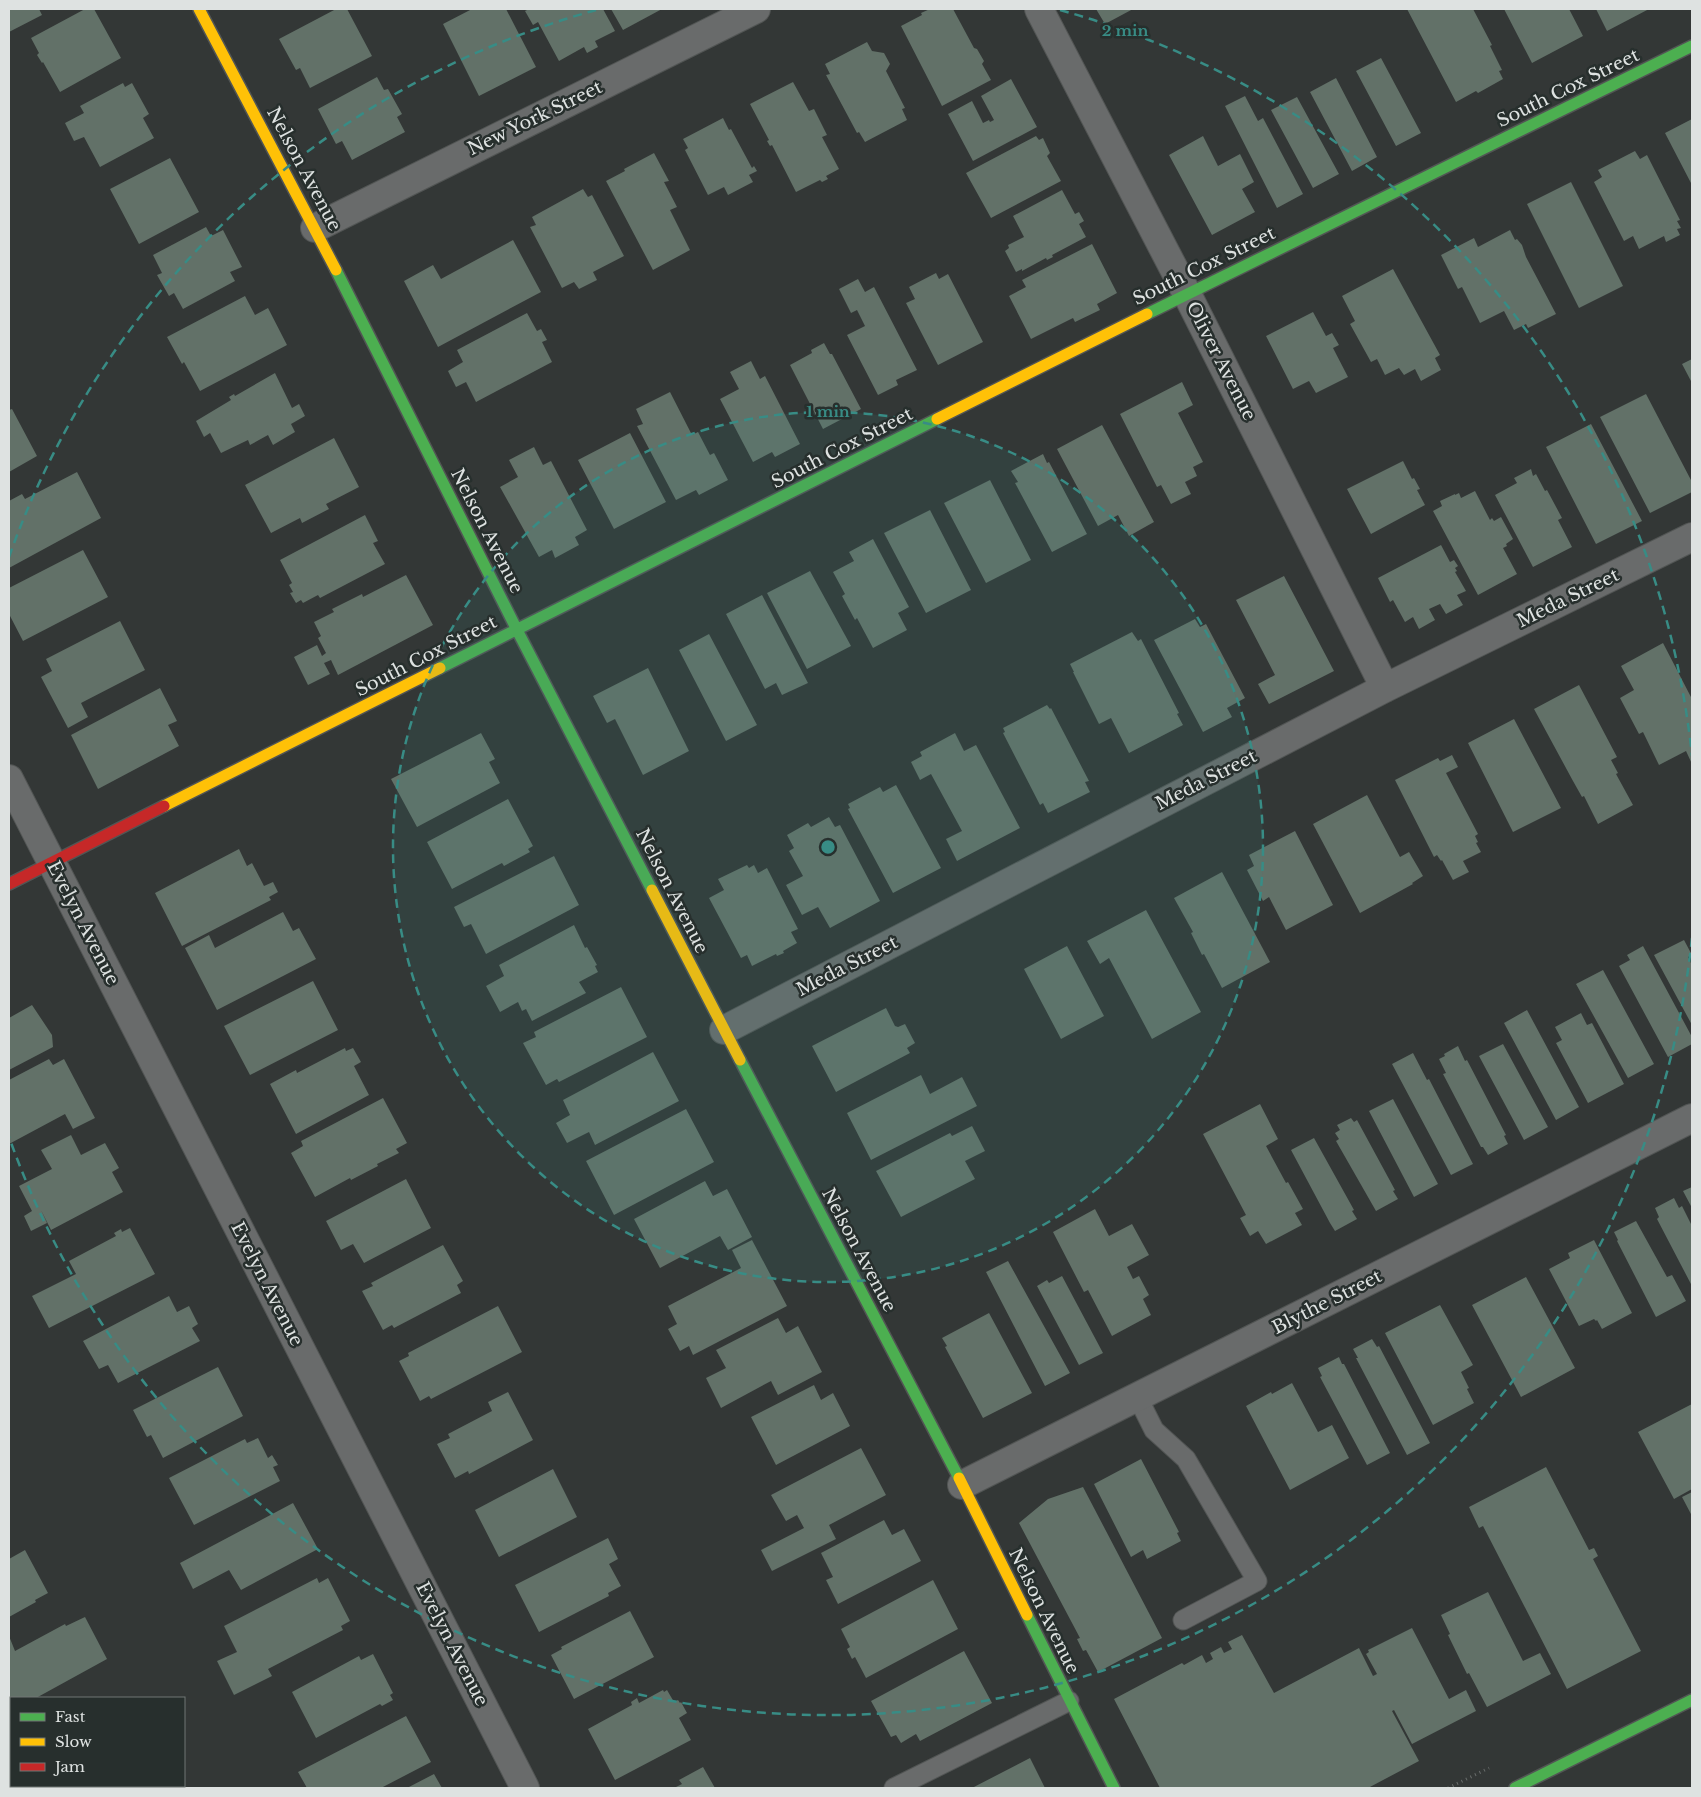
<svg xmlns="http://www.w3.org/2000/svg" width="1701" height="1797" font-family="'Libre Baskerville',serif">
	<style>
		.building { fill: #627168 }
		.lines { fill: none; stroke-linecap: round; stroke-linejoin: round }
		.lane-casing { stroke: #525554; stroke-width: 21 }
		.street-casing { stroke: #525554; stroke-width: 30 }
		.fast-casing { stroke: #525554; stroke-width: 14 }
		.slow-casing { stroke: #525554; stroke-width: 14 }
		.jam-casing { stroke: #525554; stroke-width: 14 }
		.path { stroke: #696d6c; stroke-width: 3; stroke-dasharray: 1 4; stroke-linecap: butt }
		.lane { stroke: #696b6b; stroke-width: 19 }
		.street { stroke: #696b6b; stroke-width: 28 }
		.fast { stroke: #4caf50; stroke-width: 11 }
		.slow { stroke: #ffc107; stroke-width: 11 }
		.jam { stroke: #c62828; stroke-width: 11 }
		.ring { fill: none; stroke: #388c85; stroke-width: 2.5; stroke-dasharray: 9 6 }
		.labels { text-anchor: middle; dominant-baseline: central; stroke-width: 5; stroke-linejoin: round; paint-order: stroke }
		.street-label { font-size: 18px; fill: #dee2e1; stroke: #272f2d }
		.centre { fill: #388c85; stroke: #272f2d; stroke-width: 2.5 }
		.ring-label { font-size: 15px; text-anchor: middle; font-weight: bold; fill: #388c85; stroke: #272f2d; stroke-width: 5; stroke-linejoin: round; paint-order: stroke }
	</style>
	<rect width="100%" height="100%" fill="#333736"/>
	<path class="building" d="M9,9H39L42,15L9,32Z
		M85,9H94L121,58L60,92L43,62L42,63L37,55L39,53L31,38Z
		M336,9H347L372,56L310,88L300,68L296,70L279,39Z
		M472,9H506L536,67L479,96L443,24Z
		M529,9H603L615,31L595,41L598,47L587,53L584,47L559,61L538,22L533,25L525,11Z
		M611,9H662L623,30Z
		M930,9H953L974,48L977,49L984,61L982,64L991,80L942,106L901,26L922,15L921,13Z
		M1096,9H1133L1105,24Z
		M1407,9H1473L1492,45L1490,46L1502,70L1499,71L1503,79L1478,93L1476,91L1456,102Z
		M1504,9H1569L1583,36L1532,63Z
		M1596,9H1649L1607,31Z
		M867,42L872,51L884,53L890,64L886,71L905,108L902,109L907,120L865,142L859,132L857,133L826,75L830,74L825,64Z
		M1381,58L1421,133L1396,146L1356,71Z
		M377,77L384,90L388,89L402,114L397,117L405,132L352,160L342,141L336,144L318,109Z
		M1336,78L1377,157L1352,171L1310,92Z
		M1011,79L1037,127L973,161L948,114L972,101L983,123L989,120L990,122L994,120L981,96Z
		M793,82L809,111L814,109L827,135L822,137L839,169L826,176L828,179L822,182L820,180L796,192L772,145L770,146L767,141L769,140L750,104Z
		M123,83L125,87L132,83L149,114L143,118L154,138L100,167L84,137L74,141L65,123L84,113L80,106Z
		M1245,96L1258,121L1263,118L1303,194L1277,208L1225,106Z
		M1297,97L1339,174L1313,188L1271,110Z
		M723,118L729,130L731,129L752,168L754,166L757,171L749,175L753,182L728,195L724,187L708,195L685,150L688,148L683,139Z
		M1692,119V185L1665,133Z
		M1036,136L1039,140L1043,138L1050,153L1047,156L1061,181L991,218L966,173Z
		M1203,136L1218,166L1240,154L1254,182L1242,189L1255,212L1212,235L1169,155Z
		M1635,151L1640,159L1647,155L1680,220L1677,221L1681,228L1677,229L1680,235L1666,242L1664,236L1639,249L1633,236L1624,241L1594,182L1602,177L1598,170Z
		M654,153L669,181L664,182L677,207L670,210L690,250L653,270L606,181L625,171L624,169Z
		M170,158L199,212L139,244L110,189Z
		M1571,182L1623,286L1579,308L1527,204Z
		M583,189L588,197L592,195L624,256L593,272L597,280L579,289L574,282L562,288L530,227L536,225L532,217Z
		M1062,190L1075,214L1079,212L1084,221L1079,224L1086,237L1052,255L1053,257L1047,260L1046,258L1022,271V269L1016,272L1005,251L1009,248L1008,245L1024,237L1013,216Z
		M206,227L211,236L223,230L242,267L230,272L235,281L183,309L174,293L169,296L157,275L162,273L153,255Z
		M1510,230L1515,240L1517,239L1522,245L1526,257L1556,314L1528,328L1526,324L1514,330L1504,311L1480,323L1462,287L1458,289L1441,255L1474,238L1478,247Z
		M513,240L541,292L438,347L404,281L433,265L441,279Z
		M1092,244L1117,293L1097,304L1100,310L1075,322L1073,318L1031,339L1009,296L1026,287L1022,280Z
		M1393,269L1440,355L1435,358L1441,370L1421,381L1415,369L1404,375L1399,368L1385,375L1377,359L1371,362L1350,324L1355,321L1342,296Z
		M936,273L939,279L948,274L983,342L938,365L906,303L915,299L909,287Z
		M858,279L865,292L874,287L917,370L896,380L898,385L878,395L847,335L865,326L857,310L851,313L839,289Z
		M245,296L255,315L268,308L287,345L200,391L184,362L182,364L167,337Z
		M1313,312L1326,336L1332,333L1339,345L1333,348L1348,377L1316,393L1309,381L1293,389L1266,336Z
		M527,313L537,331L541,329L547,340L542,342L552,362L476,402L466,382L456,387L448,371L463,362L457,350Z
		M824,343L830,354H832L861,409L823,429L790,365L812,353L811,350Z
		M1692,359V383L1682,364Z
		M751,361L760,379L765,376L800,444L775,457L772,452L753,462L720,399L739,389L730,372Z
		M275,373L292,408L299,404L305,416L291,424L295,432L273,445L268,435L250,445L248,440L221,453L210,433L204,437L196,421L231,400L229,397L234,394L235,396Z
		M1182,382L1193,405L1178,413L1203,462L1193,467L1197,476L1185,482L1191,494L1171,504L1161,485L1157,487L1120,414Z
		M670,392L692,435L698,432L710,455L714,453L728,480L699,495L696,490L676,500L637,426L643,424L636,409Z
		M1646,394L1692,482V492L1650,513L1600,417Z
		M12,409L37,456L9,472V410Z
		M1591,424L1642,521L1596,544L1546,447Z
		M1102,425L1154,522L1129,536L1118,515L1098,526L1057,449Z
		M630,433L666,502L614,529L578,460Z
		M334,438L359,487L326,504L329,509L302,523L300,518L271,533L245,485Z
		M534,447L543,465L551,461L587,530L575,537L579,545L555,558L552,550L539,557L500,487L518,477L509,460Z
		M1043,454L1047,463L1049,462L1087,534L1052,552L1015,483L1018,482L1011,471Z
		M1403,461L1412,479L1414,478L1420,489L1417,490L1425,505L1371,534L1347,489Z
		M1531,469L1533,476L1536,474L1545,491L1547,490L1562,518L1558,520L1572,547L1533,567L1495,495L1517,483L1514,478Z
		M77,472L101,518L9,568V501L22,494L25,499Z
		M990,480L1031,560L986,583L944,503Z
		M1475,491L1490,520L1492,518L1494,521L1501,517L1513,539L1506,544L1507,546L1503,548L1517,574L1478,595L1433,511L1442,506L1440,501L1455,494V495L1459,493L1461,498Z
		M930,510L971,590L926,613L884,533Z
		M365,515L378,541L373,543L385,564L320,598L318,595L303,603L301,600L296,603L290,593L293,592L289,585L292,583L280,560Z
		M873,539L909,607L898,613L907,630L873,648L857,618L855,620L842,596L845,594L833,572L854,561L849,552Z
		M1441,545L1450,562L1454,560L1458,566L1455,568L1457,571L1455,572L1466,591L1457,595L1463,605L1446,614L1440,604L1429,609L1435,620L1419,629L1413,617L1405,622L1393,600L1390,602L1378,578Z
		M83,550L108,597L23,641L9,614V588Z
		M810,571L851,646L807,669L767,593Z
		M406,575L433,625L338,675L331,660L324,663L330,674L308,685L294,657L317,645L322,656L326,653L318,638L321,636L314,622L334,612L332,609L362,594L363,597Z
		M1284,576L1334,671L1269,704L1258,684L1275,675L1236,600Z
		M762,595L808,683L782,695L776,683L765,689L726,614Z
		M1195,619L1200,627L1206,624L1245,698L1227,708L1232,717L1203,732L1154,640Z
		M120,621L145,670L81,703L88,717L68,728L41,677L52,671L46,659Z
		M1132,632L1138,641L1141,639L1179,713L1177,714L1183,725L1129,753L1111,718L1099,724L1073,672H1074L1070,664Z
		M709,634L757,725L726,741L679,650Z
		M1663,643L1692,699V764L1686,751L1659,765L1643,732L1639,734L1620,698L1634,690L1621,666Z
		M648,668L689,751L643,775L615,719L607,723L593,696Z
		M1579,685L1617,757L1611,760L1618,773L1616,774L1633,805L1598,824L1584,796L1582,797L1573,781L1534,709Z
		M160,688L177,721L168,725L179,746L98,789L71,735Z
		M1047,705L1050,709L1051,708L1089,781L1085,782L1090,792L1048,813L1043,803L1040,805L1003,733L1005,732L1003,728Z
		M1514,719L1561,808L1513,832L1468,743Z
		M481,733L495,759L489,762L500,783L417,827L391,779Z
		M955,733L964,751L976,745L1020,828L957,861L946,839L962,831L931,774L920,780L911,762L922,756L920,752Z
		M1452,755L1458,767L1446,773L1478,834L1475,836L1478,842L1476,843L1481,852L1463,861L1469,872L1453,880L1442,860L1441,861L1437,855L1434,857L1395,780L1438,758L1440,761Z
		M896,785L941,868L893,893L848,809L850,808L848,804L880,787L883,792Z
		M1367,795L1400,857L1409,852L1423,876L1412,883L1413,884L1360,913L1313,824Z
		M508,799L533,846L528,849L530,852L504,866L502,863L452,889L427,842Z
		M829,817L835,827L840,825L880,901L830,928L818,907L802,915L786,885L803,876L789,851L794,848L787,835L808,823L811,827Z
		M1295,831L1333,905L1286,930L1269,897L1263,901L1247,870L1254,866L1249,855Z
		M239,849L247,866L252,863L264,886L273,882L278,892L269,897L271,900L182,946L155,893Z
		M554,856L579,905L486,954L471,924L464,927L454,907Z
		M747,865L749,868L754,865L758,873L767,868L798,929L791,932L797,943L783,951L784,953L777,956L776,954L752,966L747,955L741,958L709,898L724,890L718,879Z
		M1222,872L1270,962L1222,988L1204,954L1202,955L1191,933L1193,932L1174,898Z
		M1146,910L1201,1012L1152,1039L1109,958L1100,964L1087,941Z
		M283,912L293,931L299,928L316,959L217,1010L185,948L209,935L215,948Z
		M574,925L585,948L587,947L597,965L595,966L598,972L579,982L586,993L532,1021L526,1009L522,1011L518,1002L500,1012L486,986L504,976L499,965Z
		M1684,940L1692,955L1688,957L1692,965V1025L1654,955Z
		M1067,946L1104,1016L1061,1039L1024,969Z
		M1643,946L1692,1037V1044L1668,1057L1619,966L1630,960L1627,955Z
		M1603,970L1654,1064L1628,1078L1576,984Z
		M313,981L338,1030L250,1075L224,1026Z
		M621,987L647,1037L559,1082L557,1079L546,1085L523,1043L536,1037L534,1032Z
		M32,1005L52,1035L53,1047L9,1070V1018Z
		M886,1008L895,1026L898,1027L905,1024L915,1043L907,1048L910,1053L836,1092L812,1046Z
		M1527,1010L1579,1107L1556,1120L1504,1023Z
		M1581,1013L1587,1025L1592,1023L1624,1084L1588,1103L1556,1043L1562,1040L1555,1027Z
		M1503,1044L1548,1127L1524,1140L1479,1056Z
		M1458,1046L1465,1061L1467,1060L1506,1135L1504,1136L1508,1144L1488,1155L1483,1147H1481L1443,1074L1446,1073L1439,1059L1445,1056L1444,1054Z
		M345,1048L346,1051L353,1048L361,1062L354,1066L369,1095L296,1134L270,1084L296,1070L297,1073Z
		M653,1052L679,1101L595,1145L589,1132L567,1143L556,1123L570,1115L563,1100Z
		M1413,1053L1427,1080L1429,1079L1473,1164L1451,1175L1392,1064Z
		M49,1059L53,1065L64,1059L95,1118L73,1129L65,1114L9,1144V1080Z
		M921,1075L930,1094L962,1077L977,1106L871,1160L847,1113Z
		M383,1098L407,1143L396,1149L399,1153L377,1164L378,1166L351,1180L350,1178L315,1197L291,1153L303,1146L301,1141Z
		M1393,1099L1438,1184L1414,1197L1369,1111Z
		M1260,1104L1278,1139L1266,1146L1286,1183L1288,1182L1303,1209L1295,1213L1302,1225L1266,1244L1258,1231L1250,1236L1240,1218L1246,1215L1203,1134Z
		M686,1109L714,1162L614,1215L586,1161Z
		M1351,1118L1354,1122L1357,1120L1395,1190L1393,1191L1398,1199L1376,1211L1336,1141L1339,1139L1335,1133L1340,1130L1337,1125Z
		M972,1126L985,1151L965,1161L975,1179L901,1217L876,1171L950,1133L952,1136Z
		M71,1135L81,1155L105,1143L119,1168L112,1172L123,1192L51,1230L41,1210L47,1223L31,1231L24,1216L32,1211L19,1186L52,1169L41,1150Z
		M1314,1138L1354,1210L1352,1211L1357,1219L1335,1231L1330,1223L1291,1150Z
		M406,1179L431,1228L364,1263L353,1244L341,1250L326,1221Z
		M705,1181L713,1196L727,1189L752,1237L728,1250L720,1236L660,1268L634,1219Z
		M1692,1187V1208L1683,1191Z
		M1674,1198L1679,1208L1682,1206L1692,1226V1286L1657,1219L1659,1217L1655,1208Z
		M1095,1209L1109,1236L1132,1224L1149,1255L1127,1267L1133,1279L1139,1276L1149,1295L1143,1299L1151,1315L1112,1336L1088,1290L1084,1292L1053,1232Z
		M1636,1221L1667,1277L1672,1275L1686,1301L1656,1317L1617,1241L1618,1240L1614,1232Z
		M130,1228L155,1274L49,1328L32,1296L76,1274L69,1261L116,1236L114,1233L121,1229L122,1232Z
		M752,1240L787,1306L693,1355L689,1346L680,1351L668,1329L677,1324L668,1306L741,1268L732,1250Z
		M1594,1240L1632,1313L1602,1329L1597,1320L1596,1321L1594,1319L1579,1326L1549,1269L1570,1258L1568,1253Z
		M443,1245L463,1281L457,1285L461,1293L394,1328L392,1325L383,1330L362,1291L373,1286L371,1283Z
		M1008,1261L1070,1373L1045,1386L986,1272Z
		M1062,1276L1103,1353L1079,1365L1037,1286L1047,1280L1049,1283Z
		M1526,1277L1575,1368L1521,1397L1472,1305Z
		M169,1296L177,1312L189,1306L198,1324L192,1328L200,1341L118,1383L108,1365L99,1369L83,1341Z
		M1440,1305L1473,1365L1461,1372L1469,1388L1467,1389L1474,1403L1433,1425L1385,1333Z
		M498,1306L522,1352L431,1399L429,1396L420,1401L399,1361L409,1356L408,1353Z
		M989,1313L1032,1393L983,1418L945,1347L947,1346L942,1338Z
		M778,1318L786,1333L798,1326L822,1372L778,1395L771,1381L721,1408L706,1378L726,1368L716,1350Z
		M1372,1339L1377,1347L1379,1346L1430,1443L1407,1455L1356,1358H1358L1353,1349Z
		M1339,1357L1342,1364H1344L1390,1453L1367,1465L1320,1377L1322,1376L1318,1368Z
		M218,1367L243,1416L163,1458L151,1435L147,1437L133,1410Z
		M1292,1383L1318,1432L1332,1425L1349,1458L1290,1490L1246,1406L1271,1392L1272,1394Z
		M814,1385L821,1400L833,1393L850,1426L776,1465L751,1417Z
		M508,1392L533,1440L469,1474L468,1471L455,1478L437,1444L450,1438L448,1434L492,1411L488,1402Z
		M1692,1404V1489L1674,1499L1638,1432Z
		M258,1438L268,1458L272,1455L278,1465L273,1467L280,1481L194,1525L169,1478L245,1439L247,1443Z
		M861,1448L886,1495L829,1525L836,1539L772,1571L761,1550L804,1528L797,1515L786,1521L771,1495Z
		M1141,1459L1179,1532L1177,1533L1181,1541L1147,1559L1143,1550L1131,1557L1094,1484Z
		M1546,1467L1589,1550L1594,1548L1598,1556L1593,1559L1641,1651L1567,1689L1483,1526L1479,1528L1469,1507Z
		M553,1469L577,1517L499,1557L475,1510Z
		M1083,1487L1162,1638L1098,1672L1086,1650L1083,1651L1077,1639L1080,1638L1019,1523L1048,1499Z
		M1692,1492V1516L1682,1497Z
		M293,1503L318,1549L241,1590L229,1570L193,1589L180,1563Z
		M884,1520L892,1535L904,1529L921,1561L838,1604L826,1580L833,1577L821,1553Z
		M608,1538L618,1559L609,1564L621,1586L608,1593L609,1596L539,1632L515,1585Z
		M25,1550L48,1593L35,1600L36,1602L9,1617V1559Z
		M317,1578L319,1583L328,1578L350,1621L341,1626L343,1630L268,1669L272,1676L234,1695L217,1661L237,1652L224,1626Z
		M933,1580L958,1629L866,1678L855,1657L852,1659L847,1649L850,1647L841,1629Z
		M1488,1592L1523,1661L1540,1653L1551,1674L1487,1707L1469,1673L1467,1674L1448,1635L1450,1634L1441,1615Z
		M630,1611L654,1657L574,1699L551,1655L562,1649L561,1647Z
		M85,1617L107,1659L36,1698H11V1708L9,1709V1636L15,1651L65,1624L66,1626Z
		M1412,1628L1449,1699L1466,1690L1476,1711L1412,1744L1394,1710L1392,1711L1419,1761L1368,1788H1160L1114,1699L1182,1663L1184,1665L1202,1655L1206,1663L1213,1659L1210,1653L1221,1647L1224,1653L1232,1649L1228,1642L1242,1635L1274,1693L1359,1648L1373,1676L1377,1674L1366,1654L1369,1652L1368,1650Z
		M964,1651L992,1703L920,1741L916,1734L901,1743L896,1735L891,1737L871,1701Z
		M373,1654L393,1693L390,1695L393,1700L382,1706L380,1704L316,1738L292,1692L359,1656L361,1660Z
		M663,1690L664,1692L667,1690L674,1702L678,1700L680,1703L681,1702L687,1713L679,1718L691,1740L615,1780L588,1729L632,1705L631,1702L637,1698L639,1703Z
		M406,1716L431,1762L381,1788H307L298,1772Z
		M1030,1758L1045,1788H972Z
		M703,1767L715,1788H674L682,1784L679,1780Z
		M434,1774L442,1788H407Z
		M38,1786H68L63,1788H39Z
		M108,1786H137L139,1788H103Z"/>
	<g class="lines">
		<defs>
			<path id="lane" d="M1137,1396L1154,1430L1186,1459L1257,1581L1183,1620
				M894,1788L1069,1701"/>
			<path id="street" d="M1039,9L1187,294L1385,688
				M315,228L756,9
				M9,779L525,1788
				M724,1030L1385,688L1692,537
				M962,1485L1692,1118"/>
			<path id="fast" d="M336,270L517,630L652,890
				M1147,314L1692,46
				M440,668L937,419
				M740,1060L959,1478
				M1027,1615L1114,1788
				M1515,1788L1692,1700"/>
			<path id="slow" d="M199,9L336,270
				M937,419L1147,314
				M164,806L440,668
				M652,890L740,1060
				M959,1478L1027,1615"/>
			<path id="jam" d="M9,884L164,806"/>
		</defs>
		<use href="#lane" class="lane-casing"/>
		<use href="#street" class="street-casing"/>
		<use href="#fast" class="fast-casing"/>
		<use href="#slow" class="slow-casing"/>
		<use href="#jam" class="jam-casing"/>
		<path class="path" d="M1448,1788L1489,1768"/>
		<use href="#lane" class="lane"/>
		<use href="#street" class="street"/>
		<use href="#fast" class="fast"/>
		<use href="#slow" class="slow"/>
		<use href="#jam" class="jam"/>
	</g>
	<circle cx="828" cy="847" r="435" fill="#388c85" fill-opacity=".12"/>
	<g class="ring">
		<circle cx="828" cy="847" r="435"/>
		<path d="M1692 938A869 869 0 0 1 9 1137M9 557A869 869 0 0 1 596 10M1060 10A869 869 0 0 1 1692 756"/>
	</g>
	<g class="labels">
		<g class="street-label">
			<text transform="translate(1568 88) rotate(-26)">South Cox Street</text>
			<text transform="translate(535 118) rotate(-26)">New York Street</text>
			<text transform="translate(304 169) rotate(62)">Nelson Avenue</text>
			<text transform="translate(1204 266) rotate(-26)">South Cox Street</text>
			<text transform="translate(1221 361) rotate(63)">Oliver Avenue</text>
			<text transform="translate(842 448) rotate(-27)">South Cox Street</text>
			<text transform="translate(487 531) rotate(63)">Nelson Avenue</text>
			<text transform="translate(1568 598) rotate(-26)">Meda Street</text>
			<text transform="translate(426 656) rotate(-27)">South Cox Street</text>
			<text transform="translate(1206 780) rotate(-27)">Meda Street</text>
			<text transform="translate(672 891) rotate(63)">Nelson Avenue</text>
			<text transform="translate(83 923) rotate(63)">Evelyn Avenue</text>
			<text transform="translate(847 966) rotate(-27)">Meda Street</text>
			<text transform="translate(859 1250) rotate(62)">Nelson Avenue</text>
			<text transform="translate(267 1284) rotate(63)">Evelyn Avenue</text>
			<text transform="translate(1327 1302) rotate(-27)">Blythe Street</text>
			<text transform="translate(1044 1611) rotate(64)">Nelson Avenue</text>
			<text transform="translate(452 1644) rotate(63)">Evelyn Avenue</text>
		</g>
	</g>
	<circle cx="828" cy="847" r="8" class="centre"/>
	<g class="ring-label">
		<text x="1125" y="36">2 min</text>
		<text x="828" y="417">1 min</text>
	</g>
	<rect width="1701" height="1797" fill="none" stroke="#dee2e1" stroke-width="20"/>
	<rect x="10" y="1697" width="175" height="90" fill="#272f2d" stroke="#707775"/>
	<rect x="20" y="1713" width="25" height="8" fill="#4caf50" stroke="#707775"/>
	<text x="55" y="1722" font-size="15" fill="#dee2e1">Fast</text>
	<rect x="20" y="1738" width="25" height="8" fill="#ffc107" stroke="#707775"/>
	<text x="55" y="1747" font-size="15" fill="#dee2e1">Slow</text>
	<rect x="20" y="1763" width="25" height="8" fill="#c62828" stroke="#707775"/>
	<text x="55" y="1772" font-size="15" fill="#dee2e1">Jam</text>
</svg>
